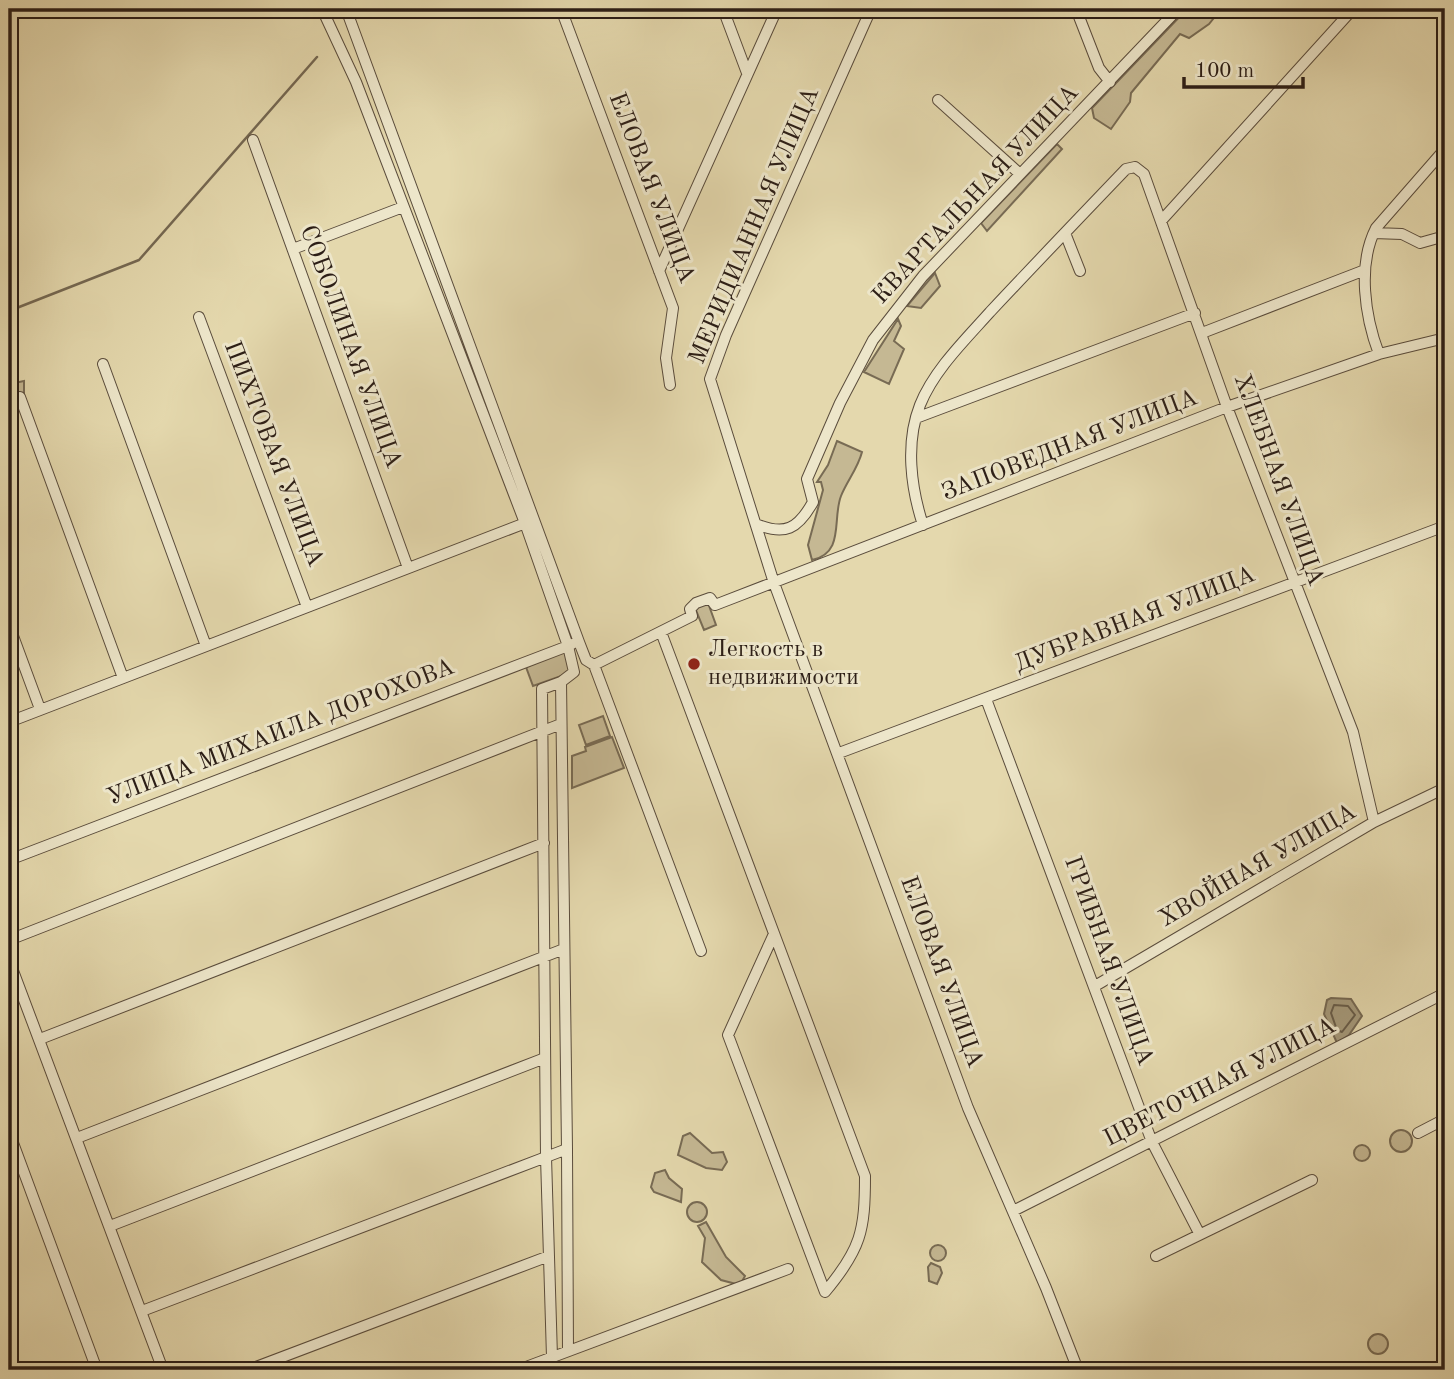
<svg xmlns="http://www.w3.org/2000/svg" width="1454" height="1379" font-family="'Old Standard TT',serif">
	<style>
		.green { fill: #c5b893; stroke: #786b54; stroke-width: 2 }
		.water { fill: #a5997a; stroke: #756852; stroke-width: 2 }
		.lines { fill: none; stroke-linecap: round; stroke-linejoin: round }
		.shore { stroke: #685c48; stroke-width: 2 }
		.stream { stroke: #756852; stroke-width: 2.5 }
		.minor-casing { stroke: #5a4c3c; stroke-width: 12 }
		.minor { stroke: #ede6ca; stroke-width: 10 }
		.poi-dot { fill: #8f2418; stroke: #ede6ca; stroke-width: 2.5 }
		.labels { text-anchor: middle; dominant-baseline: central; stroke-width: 6; stroke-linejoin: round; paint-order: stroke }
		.street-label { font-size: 24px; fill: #2c1e16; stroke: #ede6ca }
		.poi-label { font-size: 24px; fill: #2c1e16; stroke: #ede6ca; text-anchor: start }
	</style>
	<rect width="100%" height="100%" fill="#e4d8ad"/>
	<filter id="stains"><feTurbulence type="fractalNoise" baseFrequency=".00286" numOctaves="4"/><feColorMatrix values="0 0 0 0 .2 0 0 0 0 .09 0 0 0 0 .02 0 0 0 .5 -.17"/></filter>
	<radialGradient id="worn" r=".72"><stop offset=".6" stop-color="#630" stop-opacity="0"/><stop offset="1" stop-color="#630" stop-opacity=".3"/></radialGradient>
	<path class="green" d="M1187,9H1221L1209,24L1189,38L1180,34L1131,93L1130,102L1111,129L1094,118L1092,108Z
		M1057,144L1062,149L987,231L981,223Z
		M935,273L940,286L921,308L907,306Z
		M898,319L901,326L894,341L904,349L889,384L864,372Z
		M24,381V393L9,396V384Z
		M837,441L862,452C858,468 847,481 841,496C832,519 845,553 812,560L808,545L823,490L821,482H817L828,465Z
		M708,603L716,625L704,630L695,608Z
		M560,653H566L571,667L567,674L533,686L526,667Z
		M603,716L610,736L586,745L579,725Z
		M612,737L624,768L572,788V756L586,751L585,747Z
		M1390 1141a11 11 0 1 1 22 0a11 11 0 1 1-22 0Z
		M690,1133L712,1153L723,1152L727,1162L722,1170L706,1168L678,1155L683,1136Z
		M1354 1153a8 8 0 1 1 16 0a8 8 0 1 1-16 0Z
		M665,1170L669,1178L682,1189L681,1202L654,1192L651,1187L655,1173Z
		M687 1212a10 10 0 1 1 20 0a10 10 0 1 1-20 0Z
		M706,1222L726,1257L745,1276L740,1285L721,1280L702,1262L705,1238L698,1226Z
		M930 1253a8 8 0 1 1 16 0a8 8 0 1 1-16 0Z
		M931,1263L940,1267L942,1273L937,1284L929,1281L928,1267Z
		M1368 1344a10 10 0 1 1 20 0a10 10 0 1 1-20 0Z"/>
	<path class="water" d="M1331,998L1351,999L1362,1016L1349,1035L1337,1043L1324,1014L1327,1000Z"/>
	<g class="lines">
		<path class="shore" d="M1334,1005L1348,1006L1355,1015L1342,1032L1337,1030L1331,1013Z"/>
		<path class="stream" d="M9,311L139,260L317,57"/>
		<defs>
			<path id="minor" d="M322,9L356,82L525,523L568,646L572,644
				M346,9L579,642L586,660L594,665L692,616L690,609L696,603L710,598L715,605L1227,407L1379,354L1445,338
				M561,9L673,308L666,358L670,385
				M723,9L747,73
				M871,9L726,335L710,379L774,583L968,1108L1046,1288L1078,1370
				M1076,9L1099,68L1110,82
				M938,100L1020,174
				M253,140L408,568
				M1161,221L1353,9
				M1065,233L1080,271
				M1374,233L1402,234L1420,243L1445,236
				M293,249L403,207
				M659,271L777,9
				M199,317L307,607
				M1202,333L1365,270
				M1379,354C1365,317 1357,265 1376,228L1445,149
				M103,364L206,646
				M20,397L123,678
				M916,418L1195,313
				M756,524C785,536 798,529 813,502L807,479L840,403L873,340L923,276L1178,9
				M923,525C911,488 905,443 920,405C934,370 965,340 990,312C1035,264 1080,217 1126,169L1135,167L1144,174L1227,407L1353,732L1374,822
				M9,625L40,709
				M661,632L865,1176C865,1231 861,1249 825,1292L728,1035L773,936
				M594,665L701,951
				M986,699L1152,1142L1199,1233
				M9,722L528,522
				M839,753L1445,526
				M9,860L568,646L574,672L561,682L542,689L546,1157L567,1149L561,682
				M9,940L561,724
				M9,960L163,1370
				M1095,986L1374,822L1445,788
				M40,1039L544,843
				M9,1132L97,1370
				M1418,1133L1445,1119
				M77,1138L564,949
				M567,1149L568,1351
				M1013,1211L1445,993
				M110,1226L545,1058
				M1156,1256L1312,1180
				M142,1311L546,1157L552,1357
				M248,1370L549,1256
				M518,1370L788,1269"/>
		</defs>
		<use href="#minor" class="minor-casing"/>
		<use href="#minor" class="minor"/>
	</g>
	<circle class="poi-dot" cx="694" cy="664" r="7"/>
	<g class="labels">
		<g class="street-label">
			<text transform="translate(651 188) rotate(69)">ЕЛОВАЯ УЛИЦА</text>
			<text transform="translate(976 195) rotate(-47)">КВАРТАЛЬНАЯ УЛИЦА</text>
			<text transform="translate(755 226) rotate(-67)">МЕРИДИАННАЯ УЛИЦА</text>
			<text transform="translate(350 347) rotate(70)">СОБОЛИНАЯ УЛИЦА</text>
			<text transform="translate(1070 446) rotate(-21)">ЗАПОВЕДНАЯ УЛИЦА</text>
			<text transform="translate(273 454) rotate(69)">ПИХТОВАЯ УЛИЦА</text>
			<text transform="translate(1278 480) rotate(70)">ХЛЕБНАЯ УЛИЦА</text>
			<text transform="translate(1135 620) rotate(-21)">ДУБРАВНАЯ УЛИЦА</text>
			<text transform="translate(281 733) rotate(-21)">УЛИЦА МИХАИЛА ДОРОХОВА</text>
			<text transform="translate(1258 866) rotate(-30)">ХВОЙНАЯ УЛИЦА</text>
			<text transform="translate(1108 961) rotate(70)">ГРИБНАЯ УЛИЦА</text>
			<text transform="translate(941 972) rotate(70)">ЕЛОВАЯ УЛИЦА</text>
			<text transform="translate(1220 1083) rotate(-27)">ЦВЕТОЧНАЯ УЛИЦА</text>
		</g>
		<g class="poi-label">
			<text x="708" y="650">Легкость в<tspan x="708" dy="28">недвижимости</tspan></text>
		</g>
	</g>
	<rect width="1454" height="1379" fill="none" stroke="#e4d8ad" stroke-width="35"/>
	<rect x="10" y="10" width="1433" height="1358" fill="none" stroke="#2c1e16" stroke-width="3.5"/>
	<rect x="18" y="18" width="1419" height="1344" fill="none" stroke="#2c1e16" stroke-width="2"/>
	<path d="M1184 77v10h119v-10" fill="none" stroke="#2c1e16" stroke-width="3.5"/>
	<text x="1195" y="77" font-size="21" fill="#2c1e16" stroke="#ede6ca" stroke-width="5" paint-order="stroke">100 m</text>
	<rect width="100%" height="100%" filter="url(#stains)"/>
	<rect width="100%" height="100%" fill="url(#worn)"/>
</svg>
